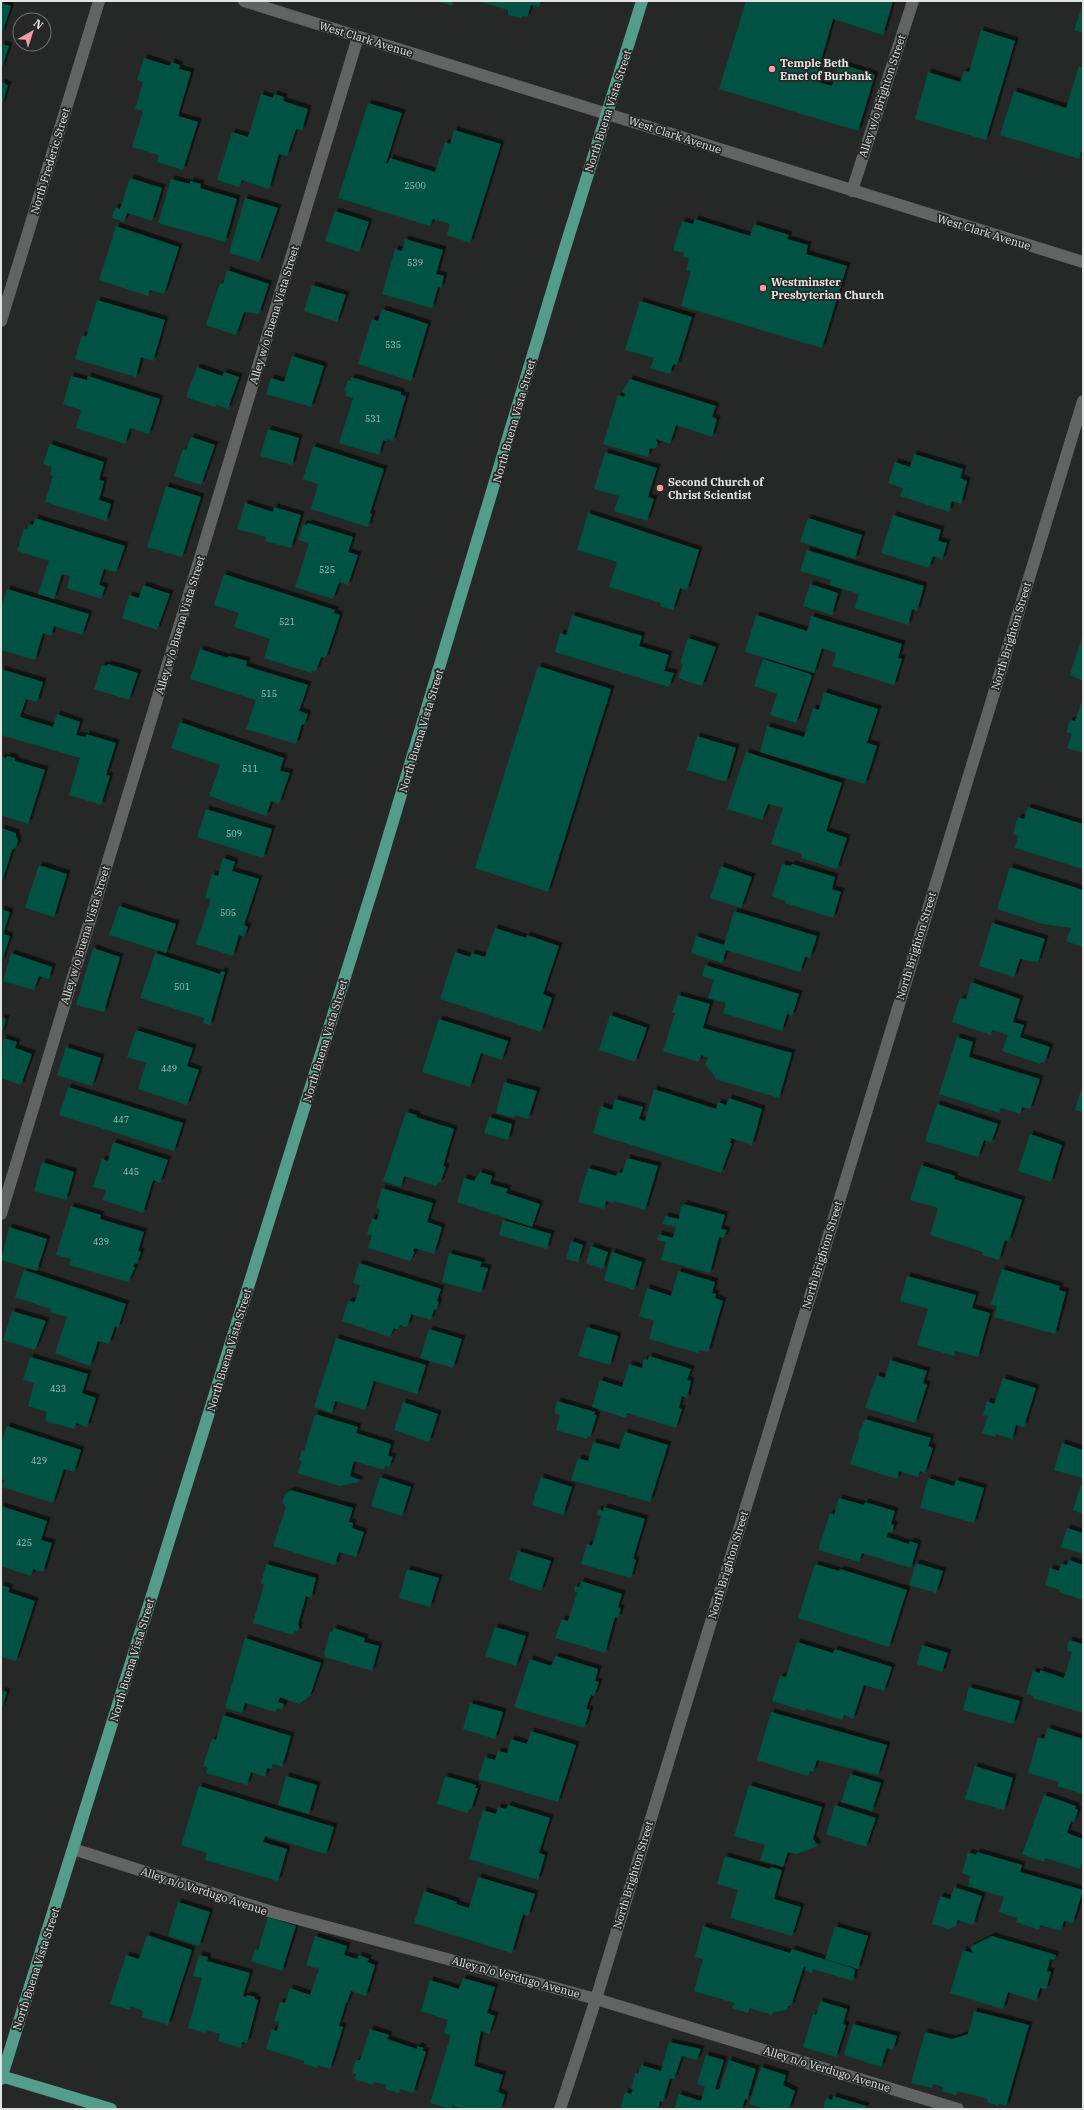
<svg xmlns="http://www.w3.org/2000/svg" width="1084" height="2110" font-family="'IBM Plex Serif',serif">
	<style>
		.building { fill: #005242; filter: url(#shadow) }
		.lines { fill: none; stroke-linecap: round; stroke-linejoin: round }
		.minor { stroke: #616463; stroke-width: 12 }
		.major { stroke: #549d8b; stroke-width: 12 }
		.poi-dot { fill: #f39aac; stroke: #252827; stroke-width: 1.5 }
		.labels { text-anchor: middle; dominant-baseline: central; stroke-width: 3.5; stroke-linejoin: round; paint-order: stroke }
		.number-label { font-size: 9px; fill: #aac0bc }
		.street-label { font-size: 11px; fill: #e3e5e4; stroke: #252827 }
		.poi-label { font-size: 11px; font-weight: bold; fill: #e3e5e4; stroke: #252827; text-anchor: start }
	</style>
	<defs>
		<filter id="shadow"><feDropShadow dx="3.5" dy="-3.5" stdDeviation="0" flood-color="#0009"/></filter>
	</defs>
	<rect width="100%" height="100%" fill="#252827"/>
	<path class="building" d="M436,1H454L452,6Z
		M478,1H541L539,7L531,5L527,17L523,16L521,18L508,15V10Z
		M746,1H893L883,35L833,19L815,81L832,86L839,63L875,75L858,131L719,89Z
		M1,3L11,6L1,36Z
		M1083,4V33L1074,30Z
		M981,30L1015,41L986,140L915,119L928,72L960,82L964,71L969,72Z
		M1,44L9,46L1,71Z
		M144,58L170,66L171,62L180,65L179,69L191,72L178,116L198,122L183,170L157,162L159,155L132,147L143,111L135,109L143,82L137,80Z
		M1079,66L1083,68V147L1079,159L1000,135L1014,91L1066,108Z
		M1,82L8,85L1,107Z
		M261,94L273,98L274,94L284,97L283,101L308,109L302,130L296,129L287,156L279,154L269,189L242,180L239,187L217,180L232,132L248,137Z
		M368,103L402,113L386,163L388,164L390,158L435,172L445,142L450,144L454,130L501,144L470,243L447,235L450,224L433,219L430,226L338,198Z
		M130,178L162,188L152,221L127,213L124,222L112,218L115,207L120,209Z
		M171,179L190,184V181L201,184L200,188L237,199L225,242L158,223Z
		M245,198L278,208L259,262L229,253Z
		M335,211L369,222L359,252L325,241Z
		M695,219L750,236L754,224L789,235L787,239L808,245L806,254L847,266L822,348L681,306L691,271L686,270L689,258L683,257L684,253L673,250L682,221L693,224Z
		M116,226L179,247L164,294L150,290L148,296L99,280Z
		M405,239L443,250L436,274L444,276L441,288L438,287L432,308L382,294L395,249L402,251Z
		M227,270L269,284L259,314L244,312L236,335L206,325L220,283L223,284Z
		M312,285L346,295L337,322L304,311Z
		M97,300L165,320L153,361L141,357L136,377L75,359L82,335L86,337Z
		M640,301L692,317L677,365L673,364L670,374L650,368L654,358L625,350Z
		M382,309L428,324L411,381L358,364L372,319L378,321Z
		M292,356L324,366L311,407L266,394L271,378L284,382Z
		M197,367L222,376L224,372L239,377L228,409L216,405L215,407L186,397Z
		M71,376L87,380L88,376L160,399L149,434L130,428L125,444L76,428L81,410L63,404Z
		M351,377L401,392V395L406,396L393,441L387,439L386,441L383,440L379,455L339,443L353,398L345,396L347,392L344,391L348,380L350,381Z
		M630,379L716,406L712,417L717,419L712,437L676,425L670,444L656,439L658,445L654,449L650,448L648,457L603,444L618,395L624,397L625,394L622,392Z
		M268,429L299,438L292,465L260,456Z
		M191,437L215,445L201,485L174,476L183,449L186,450Z
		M50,444L104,462L99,480L104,481L99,500L111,504L106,521L45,502L53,476L50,475L52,467L43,464Z
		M313,446L384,469L370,513L372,514L368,527L311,509L318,484L303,479Z
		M605,452L657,468L648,497L654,499L647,521L614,511L619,496L594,489Z
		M914,454L963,469L960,478L967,481L961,504L952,501L949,512L900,496L903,488L888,483L895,462L910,467Z
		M166,486L201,497L182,557L147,547Z
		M245,503L273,512L274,507L301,515L291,548L265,541L266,537L237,529Z
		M588,513L699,550L687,590L680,588L673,610L660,606L661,603L609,587L617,562L577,550Z
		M893,515L941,530L938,541L947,543L942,560L933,556L929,568L881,553Z
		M35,518L125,546L116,572L104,569L99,585L105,587L101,599L67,588L70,576L62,574L54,599L38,594L49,561L17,551L24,528L27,529L28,524L33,525Z
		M808,518L862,535L855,559L800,542Z
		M308,523L353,537L348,552L358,555L348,585L339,582L333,599L295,587L309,543L298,540L303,524L307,525Z
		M807,550L924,586L917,611L912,609L908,625L854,608L859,594L830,585L831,580L800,571Z
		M224,574L335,610L334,613L340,615L326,658L321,657L316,671L312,670L311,673L264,658L270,639L234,627L239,613L214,605Z
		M810,584L838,593L832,615L803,606Z
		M143,585L170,594L157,630L122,618L129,595L139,598Z
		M7,589L89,614L82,635L54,626L51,636L43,633L35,660L1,650V607Z
		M572,615L642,636L639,646L669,655L664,671L674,673L669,687L555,652L560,633L566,635Z
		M756,615L807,631L811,616L902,644L898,658L902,659L894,685L832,666L836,653L822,648L814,673L745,652Z
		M1083,634V681L1070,675Z
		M688,638L716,647L702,686L678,678L683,664L680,663Z
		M200,649L228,658V656L247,661L246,666L308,685L299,711L308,714L304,725L302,724L296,744L246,729L256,700L190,679Z
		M763,659L810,674L812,676L796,723L770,715L777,694L754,686Z
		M108,664L138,673L129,700L94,689L102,665L107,666Z
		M538,666L611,689L548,892L475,868Z
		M1,669L43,682L37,702L26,699L20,717L53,727L57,714L80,722L76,735L86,737V734L116,743L106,775L110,776L101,805L69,795L80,758L1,735Z
		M824,692L878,709L867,743L877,746L865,784L760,752L767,726L804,737L813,708L819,710Z
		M1083,698V753L1067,748L1072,734L1066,732L1070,720L1075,721Z
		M180,722L284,758L280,771L290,773L279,804L271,801L266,816L209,796L220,765L171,748Z
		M697,736L736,748L726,782L687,770Z
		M746,752L842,783L826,831L847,838L837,869L801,858L802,854L771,844L783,808L768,804L762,820L727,809Z
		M7,756L15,758V761L45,770L28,824L1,815V757L6,758Z
		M1028,807L1083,824V869L1015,848L1018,836L1013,834L1018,817L1024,819Z
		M206,809L272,829L263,858L197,837Z
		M1,828L16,833V836L18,841L16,847L12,850L1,885Z
		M223,858L235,862L232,871L259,879L244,925L248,927L244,937L239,935L233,956L196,944L211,899L205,898L212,874L218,876Z
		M782,864L791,866L792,864L835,877L832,889L841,892L833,918L785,903V901L772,896Z
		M39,865L67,874L54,917L25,908Z
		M721,866L752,877L741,908L710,898Z
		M1010,867L1083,890V947L1066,941L1071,928L1043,924L997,909Z
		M119,906L176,924L166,953L109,935Z
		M1,909L10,912L3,934L10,936L1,964Z
		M734,911L817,936L810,958L805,957L800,972L726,950L722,963L691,953L696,936L724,945Z
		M992,923L1045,939L1038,962L1020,959L1014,977L979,966Z
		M495,928L526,938L527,935L559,946L543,994L552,998L541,1032L440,999L455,952L470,957L472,953L485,957Z
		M93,948L120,957L104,1012L76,1005Z
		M11,953L52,967L49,979L39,976L34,990L3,981Z
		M155,953L220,974L222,971L225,972L210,1025L203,1023L204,1018L140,998Z
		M705,965L799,994L792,1016L787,1014L782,1031L723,1013L726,1003L708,998L714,980L702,976Z
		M971,982L1020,999L1013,1022L1024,1025L1020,1037L1050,1047L1045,1062H1041L1040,1064L1002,1051L1008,1035L992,1030L991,1035L952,1022L960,998L966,999Z
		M678,995L710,1004L703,1028L792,1053L779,1098L715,1079V1077L705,1064L708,1058L701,1055L699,1062L663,1051L675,1013H672Z
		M610,1015L647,1028L635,1062L599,1050Z
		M1,1017L6,1019L1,1035Z
		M439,1019L508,1041L502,1060L481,1053L470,1087L422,1072Z
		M136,1030L193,1048L187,1066L199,1070L187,1105L138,1089L146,1063L127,1057Z
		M957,1037L973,1042L969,1057L1040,1079L1030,1109L1022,1107L1020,1114L1001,1108L999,1113L939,1094Z
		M3,1038L17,1042L15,1048L32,1054L21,1085L1,1078Z
		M66,1047L101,1058L92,1086L57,1075Z
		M504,1082L537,1091L528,1119L515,1115L514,1118L496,1113Z
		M1083,1084V1112L1075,1110Z
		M68,1087L183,1123L174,1151L59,1115Z
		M654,1089L716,1109L718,1102L726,1105L729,1098L762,1109L752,1145L731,1138L730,1143H732L721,1173L593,1133L601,1106L612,1110L615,1099L643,1107L639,1119L645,1121Z
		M937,1104L998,1124L991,1143L984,1140L978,1157L925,1141Z
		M406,1112L417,1115L416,1117L454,1129L443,1166L446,1167L440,1183L438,1182L436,1186L404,1176L401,1187L383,1181Z
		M489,1117L512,1124L508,1140L484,1133Z
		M1030,1134L1062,1145L1051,1182L1018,1171Z
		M113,1142L168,1160L160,1183L153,1180L143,1213L103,1200L106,1190L93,1187L102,1159L108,1161Z
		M627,1158L658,1166L645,1210L614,1201L613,1203L606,1201L604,1209L578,1202L588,1168L616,1176L618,1172L622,1173Z
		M42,1162L74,1172L66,1200L34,1191Z
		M921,1165L955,1176L954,1179L1022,1200L1009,1241L1005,1240L999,1260L982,1255L983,1252L930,1235L938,1208L910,1200Z
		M480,1172L492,1176L490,1184L508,1189L506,1193L540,1204L532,1227L457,1202L464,1178L474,1181Z
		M382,1188L433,1203L427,1222L442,1227L434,1254L414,1248L413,1252H415L410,1261L368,1248L372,1235L367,1234L372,1218L377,1220L380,1209L376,1208Z
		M684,1204L725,1215L721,1229L727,1230L724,1238L719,1237L710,1273L661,1260L666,1242L657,1240L659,1234L673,1238L676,1227L663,1224L665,1216L679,1219L681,1206H683Z
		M71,1206L101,1215L100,1219L144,1232L138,1251L141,1252L137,1264L135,1263L133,1266L135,1268L128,1282L69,1265L71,1259L56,1255Z
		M503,1220L551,1234L547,1249L499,1235Z
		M9,1227L47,1239L37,1271L1,1260Z
		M571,1241L583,1245L578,1262L566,1259Z
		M591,1246L608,1252L603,1269L586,1263Z
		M612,1252L642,1262L634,1290L604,1280Z
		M449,1253L482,1262L480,1267L488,1268L481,1293L442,1282Z
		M359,1263L441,1289L437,1301L439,1302L436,1310L434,1309L431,1320L411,1314L408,1325L405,1327L400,1325L398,1330L394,1328L390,1337L342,1321L348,1301L355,1302L360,1285L353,1283Z
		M1002,1269L1060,1286L1059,1290L1066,1292L1055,1334L994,1317L997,1306L991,1304Z
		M24,1270L126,1304L118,1328L115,1326L109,1344L98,1341L90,1366L55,1353L67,1317L50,1312L51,1309L15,1297Z
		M678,1271L715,1282L712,1293L716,1294L715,1298L723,1301L708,1352L699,1350L698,1353L649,1339L654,1321L639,1316L647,1288L671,1296Z
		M907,1276L976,1295L972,1308L990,1313L978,1357L955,1351L954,1356L917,1345L928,1309L900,1301Z
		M12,1311L46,1321L35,1350L3,1340Z
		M587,1327L618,1336L610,1365L578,1356Z
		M429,1329L462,1339L453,1368L420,1358Z
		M336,1338L426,1365L417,1394L374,1381L365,1410L335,1401L332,1413L314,1407Z
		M649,1356L691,1369L687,1380L691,1381L687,1398L682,1396L679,1408L682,1409L676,1428L627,1413L626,1418L592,1407L600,1380L622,1387L629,1364L642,1368L644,1359L648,1360Z
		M30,1357L88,1374L82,1393L96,1398L87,1427L76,1423L75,1429L45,1421L47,1412L28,1406L34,1383L23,1380Z
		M890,1360L927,1371L923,1383L927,1385L915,1423L865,1408L877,1375L885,1378Z
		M1003,1378L1036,1388L1024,1427L1016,1425L1012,1439L996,1434L995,1437L982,1433L988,1416L983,1415L987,1401L994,1404Z
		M557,1401L595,1412L594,1415H597L590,1437L588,1436L587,1439L556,1430L560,1415L554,1413Z
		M403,1402L438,1414L429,1442L394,1430Z
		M315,1414L358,1427L356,1433L391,1444L388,1456L393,1457L389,1467L385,1466L384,1470L354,1461L350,1476L360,1480L359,1482L340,1486L297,1473L302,1461L299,1460L302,1450L304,1451Z
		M865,1419L931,1438L928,1446L933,1448L925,1473L920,1471L918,1477L899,1471L897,1479L850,1464L859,1438L858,1435Z
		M7,1426L81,1450L74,1472L64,1469L53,1503L2,1487L5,1480L1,1479V1444Z
		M625,1432L668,1445L650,1502L571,1480L578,1458L588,1461L593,1442L619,1449Z
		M1062,1443L1083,1450V1478L1054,1470Z
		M380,1477L411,1487L402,1516L371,1506Z
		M541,1477L572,1487L563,1515L532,1505Z
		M928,1478L954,1486L956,1480L984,1488L974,1523L920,1508Z
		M1081,1485L1083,1486V1514L1073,1510Z
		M291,1490L353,1508L349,1522L353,1523L352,1528L364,1532L356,1557L339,1552L335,1565L273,1546L286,1507L282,1502L285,1494Z
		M839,1498L864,1505L865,1502L895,1511L891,1524L894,1525L892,1533L888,1532L887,1537L909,1544L910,1541L918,1544L911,1568L862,1553L859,1562L818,1550L830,1513L834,1515Z
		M1,1506L47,1521L41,1540L52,1543L43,1572L33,1569L31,1576L1,1566Z
		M604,1507L645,1519L633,1559L636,1560L631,1578L581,1564L587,1544L592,1546L601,1516L597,1515L598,1509L603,1511Z
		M1067,1528L1083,1533V1554L1061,1547Z
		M518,1551L551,1561L541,1591L509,1580Z
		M1069,1560L1083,1565V1600L1059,1592L1060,1590L1045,1585L1050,1568L1059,1571L1061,1564L1067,1565Z
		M916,1563L943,1571L936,1593L909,1585Z
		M266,1564L316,1578L311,1598L306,1596L298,1625L299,1626L298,1632L295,1631L293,1635L253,1623L264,1584L261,1583Z
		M815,1564L839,1571L840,1569L907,1590L889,1647L798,1618Z
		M407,1569L439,1578L430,1607L399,1598Z
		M581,1581L622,1594L618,1607L621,1609L618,1618L615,1617L605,1653L555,1638L562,1619L568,1621L577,1593L574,1591L575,1586L579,1587Z
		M1,1585L10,1588L8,1592L35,1601L16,1661L1,1657Z
		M495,1627L526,1636L516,1666L485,1656Z
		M334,1628L365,1638L364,1642L379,1646L372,1671L325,1657L324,1653L330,1632H332Z
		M245,1638L321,1663L310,1696L299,1704L280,1697L278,1702L284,1704L282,1710L277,1708L275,1712L245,1703L242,1713L225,1708Z
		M1069,1640L1083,1644V1713L1033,1698V1696L1026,1694L1033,1671L1040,1673V1670L1064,1678L1072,1652L1067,1650Z
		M797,1642L833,1653L835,1649L892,1667L884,1691L864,1685L853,1719L844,1715L842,1720L806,1709L805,1711L772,1701L780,1676L786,1677Z
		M922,1645L948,1653L942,1672L917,1664Z
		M556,1656L598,1669L595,1681L599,1682L594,1696L591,1695L586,1709L590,1710L584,1728L514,1707L530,1659L551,1666Z
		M969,1687L1020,1701L1013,1724L963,1710Z
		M1,1691L7,1692L1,1710Z
		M470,1703L503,1712L495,1739L463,1729Z
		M771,1712L887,1745L878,1775L817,1760L813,1772L810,1771L808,1776L757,1760Z
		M223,1715L291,1736L282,1767L273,1764L271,1769L267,1768L265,1777L251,1772L247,1785L206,1773L208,1768L203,1766L212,1739L216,1740Z
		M1048,1728L1083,1739V1794L1057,1786L1059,1782L1028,1773L1038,1737L1044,1739Z
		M531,1731L576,1745L558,1802L478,1779L485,1757L495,1760L498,1751L507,1753L511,1739L527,1744Z
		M975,1766L1013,1778L1004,1810L965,1799Z
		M850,1774L881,1783L872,1811L841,1802Z
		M286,1776L317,1785L309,1814L278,1805Z
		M445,1776L476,1785L475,1788H478L471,1810L469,1809L468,1813L437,1804Z
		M749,1785L822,1807L813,1839L818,1846L796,1854L788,1852L783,1867L760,1860L765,1845L734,1836Z
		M199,1786L334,1827L326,1854L265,1836L263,1842L287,1849L278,1881L205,1860L207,1853L181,1845Z
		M1044,1795L1076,1806L1075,1809L1078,1810L1074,1822L1071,1821L1067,1833L1083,1839V1860L1080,1869L1045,1858L1044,1862L1022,1854Z
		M508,1805L550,1818L539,1853L545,1855L538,1880L469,1859L483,1810L496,1814L498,1807L506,1809Z
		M835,1805L876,1818L866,1847L826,1834Z
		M968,1852L976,1855L977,1852L1022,1865L1020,1872L1083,1890L1073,1923L1064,1921L1061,1931L1040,1925L1039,1930L1016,1922L1017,1918L999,1912L1004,1897L968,1886L970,1876L962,1873Z
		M725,1856L770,1869L771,1867L782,1870L774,1899L801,1907L792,1936L730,1918L738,1890L717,1884Z
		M478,1877L535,1894L528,1916L523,1914L512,1953L414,1923L424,1891L457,1902L456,1904L469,1908Z
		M954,1887L982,1896L973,1925L958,1920L956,1926L949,1929L932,1924L940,1896L950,1899Z
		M178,1902L210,1912L199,1946L168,1936Z
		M268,1917L296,1926L282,1971L251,1961L255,1949L258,1950Z
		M703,1926L790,1953L792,1949L855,1969L853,1981L813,1969L812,1973L805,1970L806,1967L804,1966L791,2006H788L787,2010L773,2012L772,2015L750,2008L748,2013L732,2008L735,2003L694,1991L703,1959L695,1957Z
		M835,1926L868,1936L858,1969L825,1959Z
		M147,1935L192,1950L168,2025L142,2017L143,2011L131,2006L130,2010L110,2004L126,1955L139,1959Z
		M315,1936L347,1946L344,1955L357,1959L359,1955L369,1959L367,1962L375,1965L366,1996L351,1991L347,2003H346L339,2026L343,2027L330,2069L318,2065L317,2068L304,2064V2061L266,2049L272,2029L277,2031L279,2022L274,2021L280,2002L285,2003L290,1988L310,1995L319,1969L306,1965Z
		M992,1936L1056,1955L1054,1960L1050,1959L1047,1971L1051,1972L1046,1989L1040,1988L1036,2001L1008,1992L1003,2009L950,1993L963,1950L973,1953L970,1947Z
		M199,1955L208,1957L207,1961L250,1973L243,1996L246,1997L247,1995L255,1997V1999L258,2000L247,2043L242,2042L241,2048L218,2041L220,2034L207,2030L206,2033L188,2028L202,1978L193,1976Z
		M463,1978L495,1987L487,2013L495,2016L489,2034L481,2031L474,2066L503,2075L498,2092L505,2095L501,2109H462L452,2105L451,2109H449L430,2103L451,2035L444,2033L448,2020L421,2011L430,1980L459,1989Z
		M820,2001L847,2009L843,2024L846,2025L836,2057L803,2047L813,2014L816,2015Z
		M974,2011L1029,2025L1006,2106L999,2104L998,2106L987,2102L988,2099L957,2091L956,2095L942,2091L943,2087L933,2084L932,2088L911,2083L925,2032L952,2039L968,2034Z
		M853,2024L897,2036L893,2050L887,2048L881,2067L844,2055Z
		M370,2029L389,2035L387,2039L417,2049V2046L424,2048L422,2050L426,2052L413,2093L400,2089L399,2093L385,2089L386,2085L374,2082L373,2085L354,2079L356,2074L352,2072L356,2060H360Z
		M669,2042L701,2049L697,2060L682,2056L674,2079L670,2078L663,2102L660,2101L658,2109H620L625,2092L631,2094L633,2090L631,2089L635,2073L638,2074L641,2065L661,2071Z
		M706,2055L724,2060L715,2089L719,2090L729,2060L756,2069L747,2100L745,2099L742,2109H674L679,2094L701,2101L705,2087L697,2084Z
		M761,2067L786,2075L783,2085L795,2091L789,2109H765L749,2104Z
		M833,2096L866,2106L865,2109H823L826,2098L832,2100Z"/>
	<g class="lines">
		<path class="minor" d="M244,1L1083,262
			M852,191L913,1
			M1,321L99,1
			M1,1214L358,37
			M73,1849L272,1912L596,1999L958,2109
			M560,2109L596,1999L1083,401"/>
		<path class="major" d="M1,2076L111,2109
			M1,2079L379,868L564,251L642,1"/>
	</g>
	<g class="poi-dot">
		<circle cx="772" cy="69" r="4"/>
		<circle cx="763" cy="288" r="4"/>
		<circle cx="660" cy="488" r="4"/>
	</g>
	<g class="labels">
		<g class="number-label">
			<text x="415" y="185">2500</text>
			<text x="415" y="262">539</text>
			<text x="393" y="344">535</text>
			<text x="373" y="418">531</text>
			<text x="327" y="569">525</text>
			<text x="287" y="621">521</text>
			<text x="269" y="693">515</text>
			<text x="250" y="768">511</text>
			<text x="234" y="833">509</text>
			<text x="228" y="912">505</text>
			<text x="182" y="986">501</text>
			<text x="169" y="1068">449</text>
			<text x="121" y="1119">447</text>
			<text x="131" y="1171">445</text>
			<text x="101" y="1241">439</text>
			<text x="58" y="1388">433</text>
			<text x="39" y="1460">429</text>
			<text x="24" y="1542">425</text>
		</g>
		<g class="street-label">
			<text transform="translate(366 39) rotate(17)">West Clark Avenue</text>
			<text transform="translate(882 96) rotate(-72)">Alley w/o Brighton Street</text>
			<text transform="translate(608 111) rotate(-72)">North Buena Vista Street</text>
			<text transform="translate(675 135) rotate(18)">West Clark Avenue</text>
			<text transform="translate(50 161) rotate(-73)">North Frederic Street</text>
			<text transform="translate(984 232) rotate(17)">West Clark Avenue</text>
			<text transform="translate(274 315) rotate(-73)">Alley w/o Buena Vista Street</text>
			<text transform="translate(514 421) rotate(-74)">North Buena Vista Street</text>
			<text transform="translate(180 625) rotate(-73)">Alley w/o Buena Vista Street</text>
			<text transform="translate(1011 636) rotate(-73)">North Brighton Street</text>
			<text transform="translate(421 731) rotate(-73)">North Buena Vista Street</text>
			<text transform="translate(85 935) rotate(-73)">Alley w/o Buena Vista Street</text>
			<text transform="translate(916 946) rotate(-73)">North Brighton Street</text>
			<text transform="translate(325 1041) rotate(-73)">North Buena Vista Street</text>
			<text transform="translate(822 1255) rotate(-73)">North Brighton Street</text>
			<text transform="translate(229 1350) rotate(-73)">North Buena Vista Street</text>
			<text transform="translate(728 1565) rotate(-73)">North Brighton Street</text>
			<text transform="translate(132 1660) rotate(-73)">North Buena Vista Street</text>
			<text transform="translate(633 1875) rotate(-73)">North Brighton Street</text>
			<text transform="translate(204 1891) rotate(18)">Alley n/o Verdugo Avenue</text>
			<text transform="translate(36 1969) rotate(-72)">North Buena Vista Street</text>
			<text transform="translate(516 1977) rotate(15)">Alley n/o Verdugo Avenue</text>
			<text transform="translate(827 2069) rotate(17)">Alley n/o Verdugo Avenue</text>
		</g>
		<g class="poi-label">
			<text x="780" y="63">Temple Beth<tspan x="780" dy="13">Emet of Burbank</tspan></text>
			<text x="771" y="282">Westminster<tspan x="771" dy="13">Presbyterian Church</tspan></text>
			<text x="668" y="482">Second Church of<tspan x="668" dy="13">Christ Scientist</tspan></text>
		</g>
	</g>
	<rect width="1084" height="2110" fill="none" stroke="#e3e5e4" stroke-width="4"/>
	<g transform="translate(32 32) rotate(39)"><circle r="19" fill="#252827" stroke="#717473"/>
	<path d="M0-3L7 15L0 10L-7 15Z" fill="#f39aac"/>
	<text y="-6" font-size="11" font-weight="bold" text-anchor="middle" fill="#e3e5e4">N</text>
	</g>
</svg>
